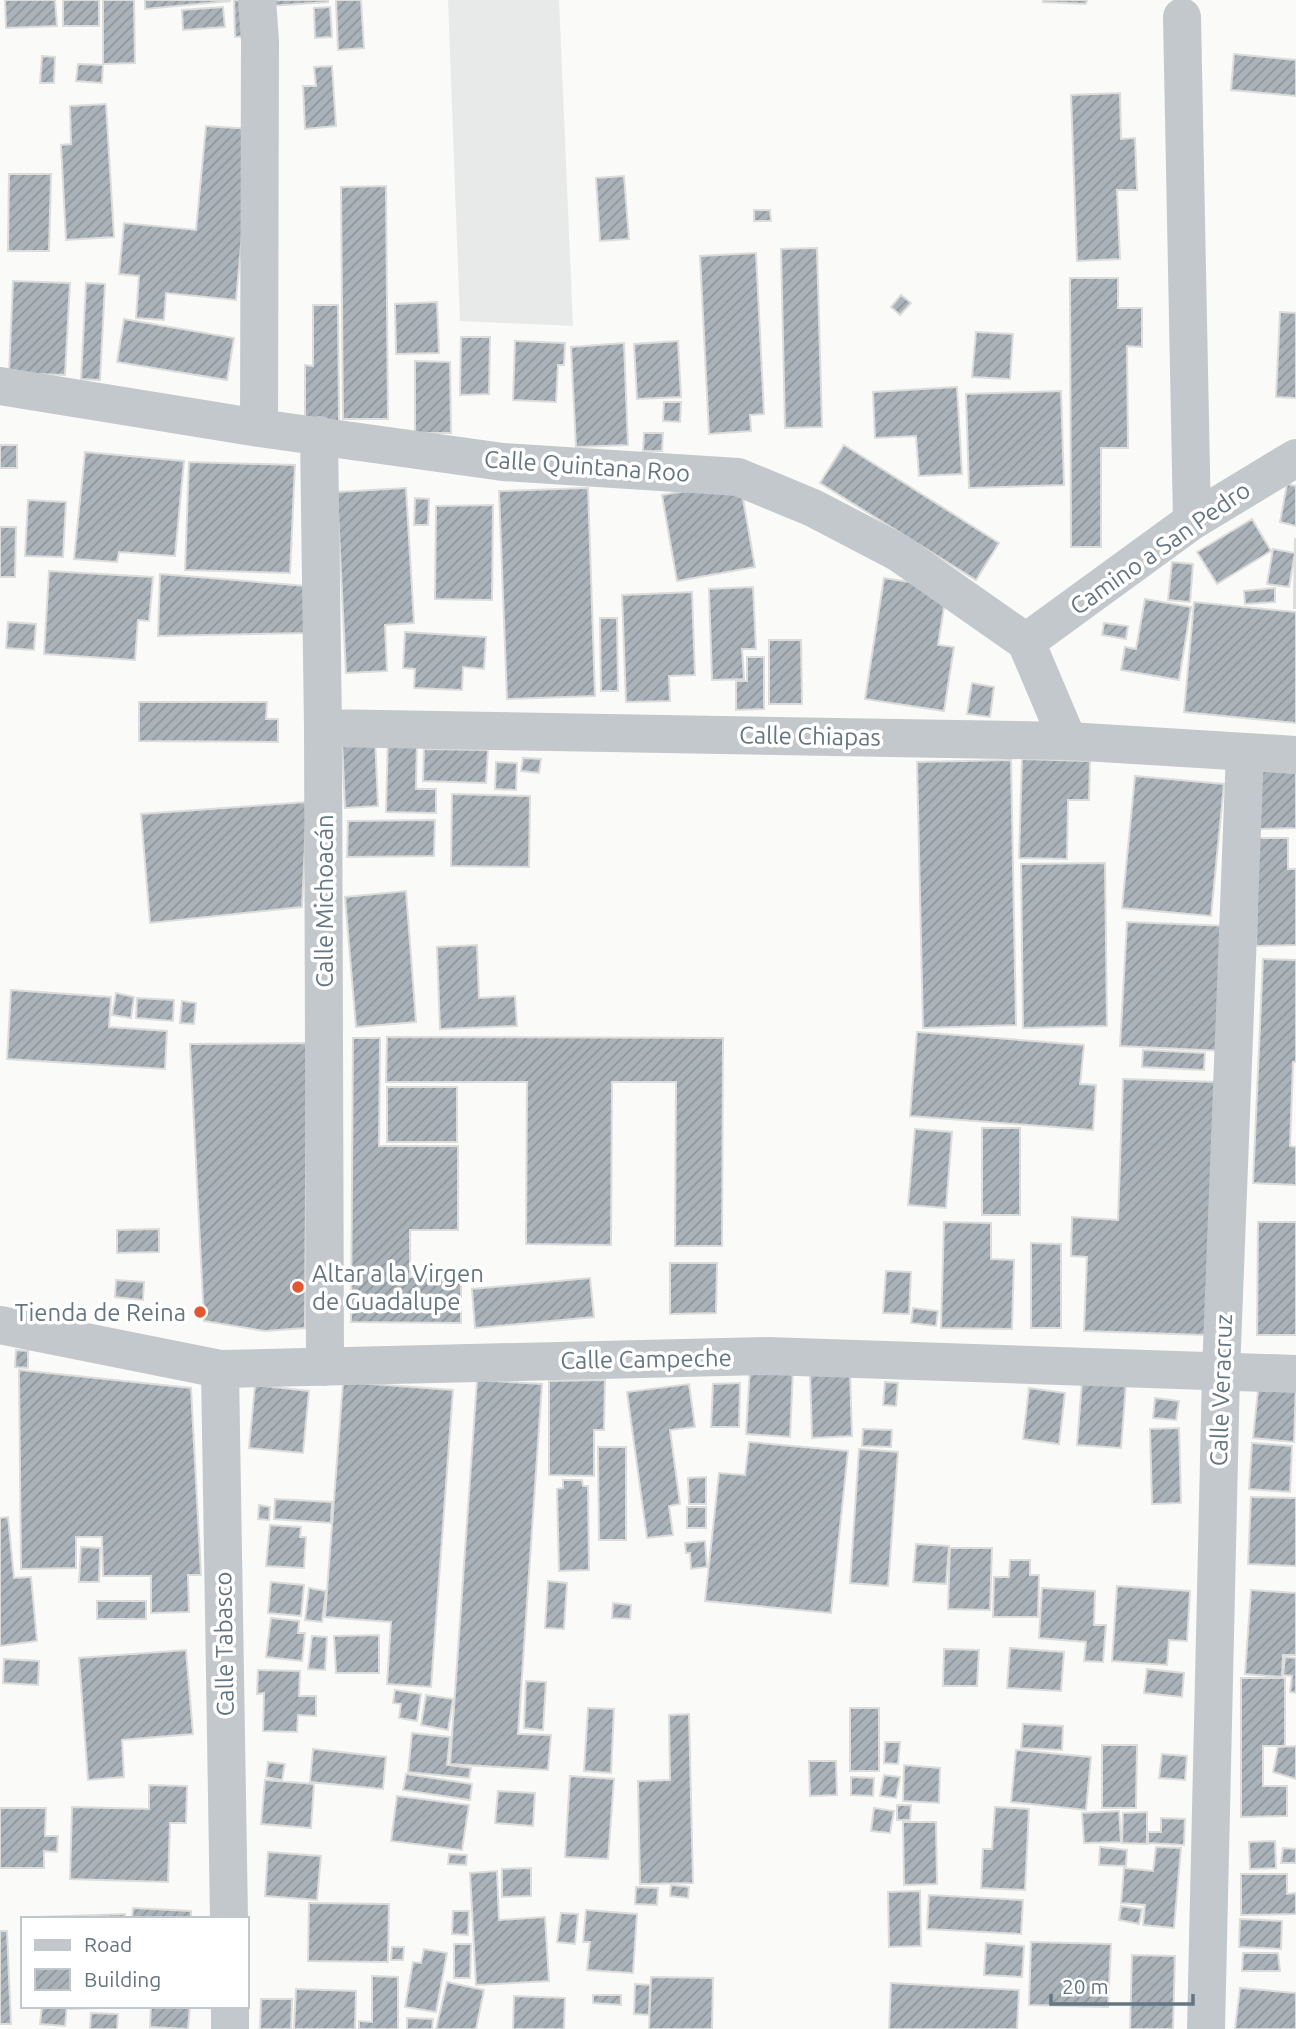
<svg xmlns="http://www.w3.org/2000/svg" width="1296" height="2029" font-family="Ubuntu,sans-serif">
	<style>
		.built { fill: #e8e9e9 }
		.building { fill: url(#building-hatch); stroke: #dcdcda; stroke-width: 2 }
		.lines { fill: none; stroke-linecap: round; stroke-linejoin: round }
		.street { stroke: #c3c8cc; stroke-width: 38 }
		.poi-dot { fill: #e4572e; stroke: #fff; stroke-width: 2.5 }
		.labels { text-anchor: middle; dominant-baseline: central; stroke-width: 7; stroke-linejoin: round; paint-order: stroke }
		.street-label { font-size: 24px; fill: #657683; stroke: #fff }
		.poi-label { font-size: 24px; fill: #657683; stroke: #fff; text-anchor: start }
	</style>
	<defs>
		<pattern id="building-hatch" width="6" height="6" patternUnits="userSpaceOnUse" patternTransform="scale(1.75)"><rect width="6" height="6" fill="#aab3b9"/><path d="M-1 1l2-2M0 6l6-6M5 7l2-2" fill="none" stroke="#8e969c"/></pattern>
	</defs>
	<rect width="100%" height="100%" fill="#fafaf8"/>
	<path class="built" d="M448,0H559L573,326L460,321Z"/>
	<path class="building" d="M5,0H55L57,26L6,28Z
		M63,0H99V26H63Z
		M103,0H134L135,63L103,64Z
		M145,0H230V1L145,9Z
		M234,0H245L246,36L235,37Z
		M270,0H328V2L270,6Z
		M336,0H361L364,48L338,50Z
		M1043,0H1087L1086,4L1043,2Z
		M223,7L225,27L183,30L182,10Z
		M330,7L332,37L315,38L314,8Z
		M1234,54L1296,60V96L1231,90Z
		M42,56L55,57L54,83H40Z
		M78,64L103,65L102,83L76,81Z
		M332,66L336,126L305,129L303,86H316L314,67Z
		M1120,93L1121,139L1135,138L1137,190H1117L1120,259L1077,261L1071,95Z
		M106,104L114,237L66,240L61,145L71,144L70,106Z
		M206,126L252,129L236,300L166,293L164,320L136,318L139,276L119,274L124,223L196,230Z
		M9,174H51L49,251H8Z
		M624,176L629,239L600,241L596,178Z
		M386,186L388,419H343L341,187Z
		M754,210H770L771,221H754Z
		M817,248L822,427L785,428L781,249Z
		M756,253L764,414L750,415L751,431L709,434L700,256Z
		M1070,278H1118V308H1142V347L1127,346L1128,448H1101V547H1071Z
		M13,281L70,283L65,375L9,373Z
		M86,283L105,284L100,380L81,379Z
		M901,295L911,303L900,315L891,307Z
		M437,302L439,353L396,354L395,304Z
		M313,305H338L339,423H305V365L313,366Z
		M1280,312L1296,313V398L1276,397Z
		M124,319L234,338L227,380L117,362Z
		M976,332L1013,334L1010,379L972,377Z
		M461,337H490L489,394L460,395Z
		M515,341L565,343L564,365H558L556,402L513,400Z
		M678,341L681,397L637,399L634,344Z
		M624,343L628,445L576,447L571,347Z
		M415,361L450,362L451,433H415Z
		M957,387L962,474L919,476L916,436L875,438L873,392Z
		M1061,391L1064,485L969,488L966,394Z
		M664,402H681L680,422L663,421Z
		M644,433H663L662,451H643Z
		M0,445H17V468H0Z
		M844,445L999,543L976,580L820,483Z
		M85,452L184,461L175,556L119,552L117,562L74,559Z
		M189,462L295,465L290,573L185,570Z
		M740,482L755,567L677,581L662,495Z
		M1287,484L1296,486V526L1280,522Z
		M406,488L414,623L385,625L387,671L346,673L337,492Z
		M588,488L595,696L507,699L499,491Z
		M415,498L429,499L428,525H414Z
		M28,500L66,502L63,557L25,556Z
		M493,505L492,600L435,599L436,506Z
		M1252,519L1271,551L1217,584L1197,552Z
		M0,527H16L15,577H0Z
		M1295,539H1296V608H1294Z
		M1273,549L1295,553L1289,587L1267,584Z
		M1172,562L1193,564L1190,602L1168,600Z
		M49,571L153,577L149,621L138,620L135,660L44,654Z
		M160,574L307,586L306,633L158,636Z
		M884,578L947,588L938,645L954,647L944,711L865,699Z
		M753,587L756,649H742L744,679L712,680L709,589Z
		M1275,588V602L1245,604L1244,591Z
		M692,592L695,675L669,676L670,701L626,702L622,595Z
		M1145,599L1191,607L1179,680L1121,670L1125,647L1136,649Z
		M1194,602L1296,612V723L1184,712Z
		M600,618H617L618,691H601Z
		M8,622L36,624L34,650L6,648Z
		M1104,623L1128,626L1126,639L1102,635Z
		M405,632L486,637L484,669L463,667L462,690L414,688L415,669L403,668Z
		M769,640H801L802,704H769Z
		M747,657H764V709L736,710V681H747Z
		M972,683L994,687L990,717L967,714Z
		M139,702H267L266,719H278V742L139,741Z
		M388,733L417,734L416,789H436V813L386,812Z
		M375,738L378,806L345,808L342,740Z
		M424,749L488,750L486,783L423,781Z
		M523,758L541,759L539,773L521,771Z
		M1022,759L1090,761L1089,800H1068L1067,859L1019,858Z
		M1011,760L1016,1025L923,1028L917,762Z
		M496,762L517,763L516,790L495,789Z
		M1296,767V828L1258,829L1255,769Z
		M1135,776L1224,784L1211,916L1122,908Z
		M452,794L530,796L529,867L451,866Z
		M307,802L302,907L150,923L141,814Z
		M435,820L434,856L347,857L348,821Z
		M1258,838H1288V869H1296V945L1256,946Z
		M1105,863L1107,1026L1023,1028L1021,864Z
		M406,891L416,1022L356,1027L345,897Z
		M1127,922L1230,926L1224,1051L1120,1046Z
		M477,945L479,998L515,996L517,1026L440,1029L437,947Z
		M1263,959L1296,960V1062H1293L1290,1146L1296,1147V1185L1253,1183Z
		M11,990L111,997L109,1027L167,1031L165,1069L7,1059Z
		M116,993L134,997L131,1018L112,1015Z
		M137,998L174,1000L173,1021L136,1018Z
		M182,1001L196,1003L194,1024L180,1023Z
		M917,1032L1084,1045L1080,1084L1096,1085L1093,1130L910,1116Z
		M387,1037L723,1038L722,1246H675L676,1082H612L611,1245L526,1244L527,1082H386Z
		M353,1038H380L379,1146H458V1230H410V1277H461V1323L351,1322Z
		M307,1043L305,1328L265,1331L204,1321L190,1044Z
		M1143,1050L1205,1053L1204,1070L1142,1067Z
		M1123,1079L1216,1082L1206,1335L1084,1331L1087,1257L1071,1256L1072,1217L1118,1220Z
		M387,1087H457V1142H387Z
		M982,1128H1020V1215H982Z
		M915,1129L952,1132L946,1208L908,1205Z
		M944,1222L991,1223V1259L1014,1260L1012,1329L941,1328Z
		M1258,1222H1296V1335H1257Z
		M159,1229V1252L117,1253V1230Z
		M1031,1243L1061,1244V1328H1031Z
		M670,1263H717L716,1313L670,1314Z
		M886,1271L911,1272L909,1314L883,1313Z
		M590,1278L594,1317L475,1328L472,1289Z
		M116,1280L144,1282L143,1300L115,1297Z
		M913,1308L938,1311L936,1326L911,1323Z
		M16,1350L28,1351V1368L15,1367Z
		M750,1367L793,1369L790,1437L746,1434Z
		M19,1370L191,1388L201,1575H188L189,1612L151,1613V1576H103L102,1537H76V1568L21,1569Z
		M850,1371L852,1436L812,1438L810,1372Z
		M477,1380L542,1384L518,1734L551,1735L548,1770L450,1764Z
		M605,1380L604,1430H594V1476L549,1475V1381Z
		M1082,1381L1126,1384L1121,1448L1077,1445Z
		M1259,1381L1296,1384L1294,1442L1253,1438Z
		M343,1382L453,1390L431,1687L387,1684L391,1622L325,1617Z
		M885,1382L898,1383L896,1406L883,1405Z
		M740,1383L739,1427H711L713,1384Z
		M689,1384L695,1427L670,1430L680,1504L669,1506L673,1535L647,1538L627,1392Z
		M255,1385L309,1391L303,1453L249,1448Z
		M1029,1388L1065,1393L1059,1444L1023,1439Z
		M1155,1398L1179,1401L1176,1420L1153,1418Z
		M1179,1428L1181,1503L1152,1504L1150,1429Z
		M863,1429L892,1430L891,1447L862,1446Z
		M749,1442L848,1451L831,1613L705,1601L719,1473L745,1475Z
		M1252,1443L1292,1446L1290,1492L1249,1489Z
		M598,1447H626V1540H599Z
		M859,1449L898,1452L888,1586L850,1583Z
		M706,1477V1504H689L688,1478Z
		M563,1480H582L583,1486H588L589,1570L559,1571L557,1489L563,1488Z
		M1251,1497L1296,1498V1566L1248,1564Z
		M275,1499L332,1502L331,1523L274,1519Z
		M259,1505L270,1507L269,1520L258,1519Z
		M687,1507H706V1528H687Z
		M8,1517L14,1578L31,1577L37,1641L0,1646V1518Z
		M270,1525L301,1527L300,1537H306L304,1568L266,1566Z
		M705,1541L707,1567L691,1569L690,1553H686L685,1543Z
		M916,1544L949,1546L946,1584L913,1582Z
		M81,1547L100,1548L99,1582H79Z
		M950,1548H992L990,1610L948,1609Z
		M1010,1560H1030V1575H1039L1038,1617H993L994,1577H1009Z
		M548,1581L567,1583L564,1629L545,1628Z
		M271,1582L304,1585L301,1616L268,1613Z
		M1117,1586L1190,1591L1187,1641L1169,1640L1167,1665L1112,1661Z
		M309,1588L326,1591L322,1622L305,1620Z
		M1042,1588L1095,1591L1094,1625H1106L1103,1662L1084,1661L1086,1642L1039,1638Z
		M1251,1590L1296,1593V1655H1283L1282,1677L1245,1674Z
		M97,1601H146V1619H97Z
		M613,1603L631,1605L630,1619L612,1618Z
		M271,1618L299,1621L298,1633H305L302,1661L266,1657Z
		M379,1635V1673H336L334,1636Z
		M312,1636L327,1637L325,1670L308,1669Z
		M1010,1648L1064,1652L1061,1691L1007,1688Z
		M944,1649L979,1650L977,1686H943Z
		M186,1650L193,1734L122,1740L124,1777L88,1780L79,1658Z
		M1285,1657L1296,1658V1693L1290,1692L1292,1676L1283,1675Z
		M4,1659L39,1661L38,1685L3,1683Z
		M1147,1669L1184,1673L1182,1697L1144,1693Z
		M258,1670L300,1671L299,1696H316V1716L298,1715L297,1732L263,1731L264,1693L257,1694Z
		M1241,1678H1285V1746H1263V1786H1287V1816L1241,1817Z
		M526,1681L546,1682L543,1730L524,1728Z
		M395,1690L421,1694L417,1721L399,1718L401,1704L393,1703Z
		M426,1695L453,1699L448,1730L421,1725Z
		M588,1708L614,1709L611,1773L584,1771Z
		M850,1708H879V1771H850Z
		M689,1714L693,1883L640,1884L638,1781L670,1780L669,1715Z
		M1023,1724L1063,1726L1062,1750L1021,1748Z
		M412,1733L450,1737L447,1765L471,1768L469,1778L408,1772Z
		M885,1742H900L898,1764L884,1763Z
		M1102,1745H1137L1136,1808H1102Z
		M1296,1746V1779L1273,1772L1278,1747Z
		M313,1749L386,1757L383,1789L310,1782Z
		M1016,1750L1091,1757L1086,1810L1011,1802Z
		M1162,1754L1187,1756L1185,1780L1159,1778Z
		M809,1761H836L837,1795L810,1796Z
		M268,1762L285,1764L282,1780L266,1777Z
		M904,1765L940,1768L939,1803L903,1801Z
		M406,1774L472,1784L470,1800L403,1790Z
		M884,1775L900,1777L896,1798L880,1796Z
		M570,1776L614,1779L608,1859L565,1857Z
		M851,1777L874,1778L873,1796L851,1795Z
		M265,1780L314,1784L311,1828L261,1824Z
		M149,1785L187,1786L186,1823H170L168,1882L70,1879L72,1807L149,1809Z
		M498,1791L535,1793L533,1826L495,1823Z
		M397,1796L469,1805L462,1850L391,1841Z
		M897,1805H911L910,1820H897Z
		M995,1807L1029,1809L1025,1890L981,1888L983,1849H992Z
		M0,1808H46L45,1836H58L57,1852L44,1851V1868H0Z
		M874,1808L894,1811L890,1833L871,1831Z
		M1119,1811L1121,1842L1084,1843L1082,1813Z
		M1147,1812V1844L1122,1843L1123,1813Z
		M1161,1818L1185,1819L1184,1845L1148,1843V1832H1161Z
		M903,1822H936L937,1884L904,1885Z
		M1275,1841L1276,1868L1250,1869L1249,1842Z
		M1100,1847L1127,1850L1126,1866L1099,1865Z
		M1156,1847L1181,1848L1174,1928L1143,1925L1145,1905L1121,1903L1124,1868L1153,1871Z
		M1283,1848L1296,1849V1863H1281Z
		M268,1852L321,1856L317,1900L265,1896Z
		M449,1854L467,1855L466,1865L448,1864Z
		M531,1868V1896L502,1897V1869Z
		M497,1871L499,1920L545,1917L549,1981L476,1985L470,1873Z
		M1241,1874H1287V1894L1296,1893V1914L1241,1915Z
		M671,1885L689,1887L688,1898L670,1896Z
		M636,1887L658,1888L657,1905L635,1904Z
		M920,1891L921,1946L889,1947L888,1892Z
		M929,1895L1023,1900L1021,1934L927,1929Z
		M309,1903L389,1904L388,1962L308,1961Z
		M1121,1906L1142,1909L1139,1924L1119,1920Z
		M133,1908L191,1911V1919H132Z
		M586,1910L637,1914L633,1973L587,1970L590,1942H583Z
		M453,1911H469L468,1935L452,1934Z
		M561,1913L578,1914L575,1944L557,1942Z
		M125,1914V1919H39V1917Z
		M1240,1919L1282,1921L1281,1949L1239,1947Z
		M0,1931H7L11,2024H0Z
		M1031,1942L1111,1944L1108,2007L1029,2005Z
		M986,1943L1024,1946L1022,1977L984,1975Z
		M454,1944H471L470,1978H454Z
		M392,1947H404L403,1960H391Z
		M424,1949L447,1953L436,2012L405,2007L413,1962L421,1963Z
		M1243,1953H1278L1280,1971H1242Z
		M1132,1955L1175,1956L1173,2029H1130Z
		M372,1976L398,1977V2029H359V2021L372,2022Z
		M651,1977L713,1978L712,2029H649Z
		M447,1982L484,1990L476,2029H436Z
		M891,1983L1019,1990L1017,2029H889Z
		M635,1984L650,1985L649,2015L634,2014Z
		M1240,1988L1296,1993V2029H1235Z
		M296,1989L356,1991L355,2029H294Z
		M593,1995H621V2005L593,2003Z
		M514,1996L565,1998L564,2029H513Z
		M261,1999H292L291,2029H260Z
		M42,2006H67L65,2026L40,2024Z
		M70,2006H127V2007L70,2009Z
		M151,2006H190L188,2029L150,2027Z
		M91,2013L118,2014L117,2029H90Z
		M407,2018L433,2019L432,2029H407Z"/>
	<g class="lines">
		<path class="street" d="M257,0L260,41L259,428
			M1182,17L1192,521
			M0,386L259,428L503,462L738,477L813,508L899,553L1026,642L1068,741
			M319,435L323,728L325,1367
			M1026,642L1192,521L1296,458
			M323,728L1068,741L1296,755
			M0,1325L220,1369L768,1356L1296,1374
			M220,1369L229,1919
			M230,2006V2029
			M1206,2029L1221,1372L1245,752"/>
	</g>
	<g class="poi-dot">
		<circle cx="298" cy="1287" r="7"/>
		<circle cx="200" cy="1312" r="7"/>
	</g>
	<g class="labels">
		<g class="street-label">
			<text transform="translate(587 466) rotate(4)">Calle Quintana Roo</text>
			<text transform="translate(1160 548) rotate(-35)">Camino a San Pedro</text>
			<text transform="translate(810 736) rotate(1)">Calle Chiapas</text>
			<text transform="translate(324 901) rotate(-90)">Calle Michoacán</text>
			<text transform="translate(646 1359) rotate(-1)">Calle Campeche</text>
			<text transform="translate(1221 1390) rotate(-88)">Calle Veracruz</text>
			<text transform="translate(224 1644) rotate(-91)">Calle Tabasco</text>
		</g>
		<g class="poi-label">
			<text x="312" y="1273">Altar a la Virgen<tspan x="312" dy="28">de Guadalupe</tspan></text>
			<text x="186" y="1312" text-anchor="end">Tienda de Reina</text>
		</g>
	</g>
	<rect x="21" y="1917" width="228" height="91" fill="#ffffff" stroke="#c1c8cd" stroke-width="2"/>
	<rect x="35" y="1940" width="35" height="10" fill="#c3c8cc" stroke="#c1c8cd" stroke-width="2"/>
	<text x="84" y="1952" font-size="21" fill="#657683">Road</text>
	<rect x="35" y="1969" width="35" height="21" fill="url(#building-hatch)" stroke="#c1c8cd" stroke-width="2"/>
	<text x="84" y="1987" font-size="21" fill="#657683">Building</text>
	<path d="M1051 1994v10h142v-10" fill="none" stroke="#657683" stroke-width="3.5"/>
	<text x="1062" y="1994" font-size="21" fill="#657683" stroke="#ffffff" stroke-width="5" paint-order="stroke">20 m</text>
</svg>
